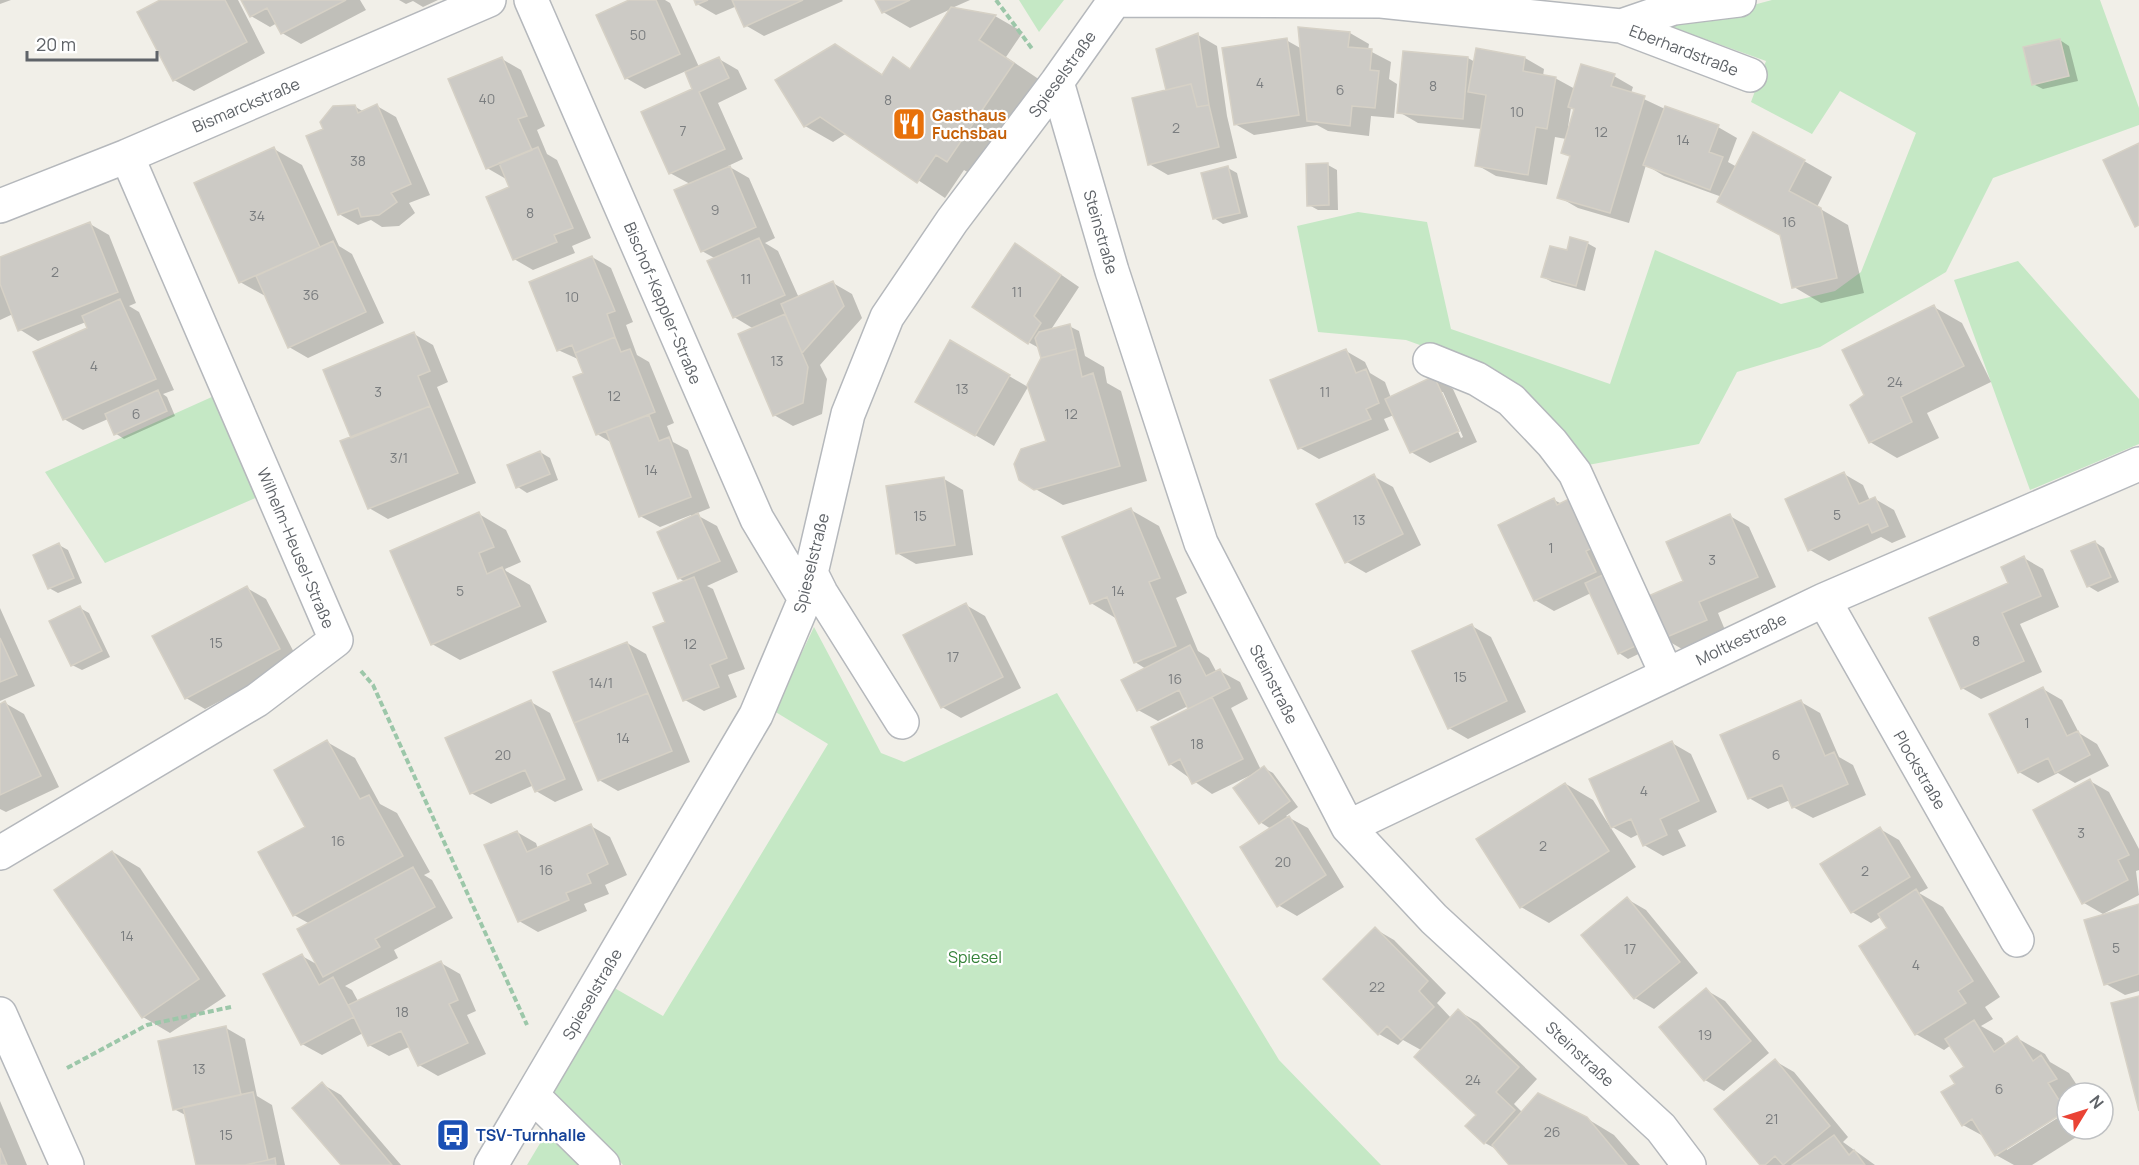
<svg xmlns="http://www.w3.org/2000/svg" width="2139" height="1165" font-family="Manrope,sans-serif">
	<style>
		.green { fill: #c5e8c5 }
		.shadow { fill: #0003; fill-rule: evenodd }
		.building { fill: #cccac5; stroke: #d6d1c6; stroke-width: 1.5 }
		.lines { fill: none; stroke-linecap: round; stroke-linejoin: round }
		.minor-casing { stroke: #b5b8bc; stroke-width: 36 }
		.path { stroke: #9cc7a9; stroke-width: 4; stroke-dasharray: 6 3; stroke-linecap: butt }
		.minor { stroke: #fff; stroke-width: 33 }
		.labels { text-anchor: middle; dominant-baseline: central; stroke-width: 4.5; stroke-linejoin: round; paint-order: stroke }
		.number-label { font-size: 14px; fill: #7a7d7f }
		.street-label { font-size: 16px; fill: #5f6368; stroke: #fff }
		.food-label { font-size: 16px; font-weight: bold; fill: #c56008; stroke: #fff; text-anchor: start }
		.park-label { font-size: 16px; fill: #348238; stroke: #fff }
		.transit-label { font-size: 16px; font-weight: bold; fill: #164399; stroke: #fff; text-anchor: start }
	</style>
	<rect width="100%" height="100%" fill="#f1efe8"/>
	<path class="green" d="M1019,0H1064L1039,32Z
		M1772,0H2100L2139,108V125L1993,178L1946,272L1820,347L1737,372L1699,444L1588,465L1486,369L1406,340L1318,332L1297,226L1358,212L1427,222L1451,329L1610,384L1655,250L1781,304L1835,291L1861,272L1916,133L1840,91L1812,134L1751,102L1766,61L1671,27Z
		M2018,261L2139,399V444L2030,490L1954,280Z
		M214,396L258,497L105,563L45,472Z
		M814,627L881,753L904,762L1057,693L1279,1060L1381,1165H623L551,1091L611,986L663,1016L828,744L774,711Z
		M548,1130L584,1165H527Z"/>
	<path class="shadow" d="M0,0H11L0,4Z
		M164,0H238L265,53L194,91L174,80Z
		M243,0H360L366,10L301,44L282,33L277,23L270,27L251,16Z
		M399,0H438L423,7L413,1L406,4Z
		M632,0H665L670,3L699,67L719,59L738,70L747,89L718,103L743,159L728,166L749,178L775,238L765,243L778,251L799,298L833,283L852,294L862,318L820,365L827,379L822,414L793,426L774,415L754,329L734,317L716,259L702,251L690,184L670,173L694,89L686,71L645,89L626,78Z
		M695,0H842L843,1L764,36L745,25L737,6L716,15L697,4Z
		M877,0H970L952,8L995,16L1023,32L1006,57L1040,80L976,177L964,170L945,198L847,133L833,142L805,126L835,45L883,75L894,59L912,70L951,9L910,28L883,12Z
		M1350,33L1369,44L1368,50L1391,62L1389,79L1397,84L1394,118L1371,116L1369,136L1328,131L1317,125L1254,135L1235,124L1286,40L1302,49Z
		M1198,35L1217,46L1227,116L1237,158L1168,175L1149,164L1168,91Z
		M2060,40L2069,46L2078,81L2043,89L2033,84Z
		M1468,58L1475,62L1525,58L1544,69L1543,76L1555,78L1575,89L1614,76L1633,87L1631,93L1665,109L1718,127L1737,138L1728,162L1737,167L1804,161L1832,177L1817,207L1848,225L1864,293L1821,303L1794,287L1781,236L1719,202L1722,197L1664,176L1646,165L1629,223L1578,208L1559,197L1571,157L1563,152L1566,139L1555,137L1547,185L1496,176L1477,165L1482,129L1418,123L1399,112ZM1571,108L1575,110L1570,128L1568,127Z
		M502,59L521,70L545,126L537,130L547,154L557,160L591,238L572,246L575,253L533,270L514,259L511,188L506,179L487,168Z
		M354,106L364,112L377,106L396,117L430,195L409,203L415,213L399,226L382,227L371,220L358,225L339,214Z
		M274,149L302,165L339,246L352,254L384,323L308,358L289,347L267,297L240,282Z
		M1328,165L1337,170L1338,210H1318L1309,205Z
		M1228,168L1237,173L1248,217L1223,224L1214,218Z
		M90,224L109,235L136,303L129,306L139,312L174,390L163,394L167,397L175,416L124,439L115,433L108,419L83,430L64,419L89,329L86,322L38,341L19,329L13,314L0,320V285L2,286L0,259Z
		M1587,243L1596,248L1585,291L1552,282L1543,277L1568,252Z
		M1034,256L1079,287L1052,328L1069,326L1079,331L1085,356L1104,367L1107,383L1121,391L1147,481L1063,505L1020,480L1047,442L1042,358L1039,348L1028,342Z
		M592,257L611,268L633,322L626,325L637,355L649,362L674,423L667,426L673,442L688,450L710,508L695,514L717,526L738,572L707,586L713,589L745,669L728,675L737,697L704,711L685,700L667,623L685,582L679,578L692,518L691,515L660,527L640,516L612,443L597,434L585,374L580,360L558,350Z
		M1934,307L1962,323L1991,382L1927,413L1939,438L1897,458L1870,442L1866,396Z
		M414,334L433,345L448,382L437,387L476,483L388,519L369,508L353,439Z
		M951,342L1028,387L994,446L917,401Z
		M1346,351L1365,362L1370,373L1385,382L1391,398L1434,378L1453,389L1477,442L1430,463L1411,452L1394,415L1384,419L1389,430L1319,459L1300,448ZM1440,392H1443L1463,437L1461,438Z
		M540,452L550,458L558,480L527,493L518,487Z
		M1844,474L1863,485L1870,501L1875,499L1894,510L1906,537L1892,543L1881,537L1829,561L1810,550Z
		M1373,476L1393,487L1421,545L1366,573L1347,562Z
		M944,479L963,490L973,555L916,564L897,553Z
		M1577,497L1649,649L1628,659L1619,653L1591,593L1554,611L1535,600L1554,500L1562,504Z
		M1131,510L1159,526L1187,593L1176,598L1198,651L1209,658L1217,673L1220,671L1240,682L1248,699L1231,708L1261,770L1264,768L1273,773L1298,807L1286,816L1308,828L1344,887L1297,916L1278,905L1271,829L1260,822L1253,774L1212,794L1170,764L1190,710L1188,706L1158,721L1138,710L1146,669L1135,662L1117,619L1091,603Z
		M479,514L506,530L521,562L505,569L506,571L530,585L547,622L460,660L432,644Z
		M1730,516L1749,527L1776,587L1718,613L1725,630L1682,649L1663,638L1685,581Z
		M2095,542L2104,548L2119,582L2098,592L2088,586Z
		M59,545L68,550L82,583L58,593L49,588Z
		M2024,558L2043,569L2059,607L2020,624L2042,672L1981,699L1962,688Z
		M247,588L266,599L298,660L205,709L186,698Z
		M966,605L985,616L1021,688L961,718L942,707L905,636Z
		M0,608L35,686L0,701Z
		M80,608L89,613L110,657L82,670L72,665Z
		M1472,626L1491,637L1526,712L1468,739L1449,728Z
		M627,643L646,654L690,762L618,791L599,780Z
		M2043,689L2062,700L2079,733L2097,744L2109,766L2075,783L2058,773L2038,783L2019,772Z
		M531,702L550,713L583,790L555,802L536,791L534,785L491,804L471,793Z
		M1801,702L1820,713L1839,757L1853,765L1866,795L1813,818L1793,807L1790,800L1768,809L1749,798Z
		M5,703L24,714L59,787L6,812L0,809V705Z
		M327,742L355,758L380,804L397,813L430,872L424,875L432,880L453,918L394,950L398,958L345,986L352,990L358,1001L441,963L460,974L476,1011L467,1015L486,1054L438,1076L419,1065L409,1047L389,1056L369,1045L363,1033L322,1055L302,1044V956L318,965L310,924L294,915L307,827Z
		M1672,743L1691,754L1717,812L1678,830L1686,846L1663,856L1644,845L1639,834L1631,838L1609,825L1636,867L1549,923L1521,907L1566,784L1593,800L1609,825Z
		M2090,781L2109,792L2139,849V870L2136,871L2139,895L2103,914L2084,903Z
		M591,826L610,837L627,875L605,885L609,894L584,904L587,911L538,932L519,921L517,832L536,843L538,849Z
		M1880,829L1899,840L1928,888L1919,893L1943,907L2000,997L1985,1007L1993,1019L1981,1026L2002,1038L2006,1045L2017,1038L2045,1054L2050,1062L2069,1073L2082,1093H2067V1108L2007,1146V1150L2067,1112V1129H2089L2032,1165H2014L1996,1155L1985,1137L1963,1125L1957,1084L1966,1068L1951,1045L1944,1050L1916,1034L1889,929L1881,917L1871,923L1852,912Z
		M113,852L140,868L226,996L170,1033L143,1017Z
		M1627,899L1646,910L1698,973L1654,1009L1635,998Z
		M2139,905V991L2125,995L2106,984Z
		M1375,929L1394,940L1446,993L1437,1003L1451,1018L1458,1011L1478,1022L1537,1079L1514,1104L1523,1113L1586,1118L1614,1135L1640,1165H1511L1498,1150L1485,1143L1478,1115L1421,1050L1403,1040L1398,1045L1379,1034Z
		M1706,990L1725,1001L1769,1053L1724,1091L1705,1080Z
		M226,1028L245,1039L257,1096L272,1105L285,1165H197L187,1116L174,1109Z
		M1775,1061L1794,1072L1848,1137L1843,1142L1875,1165H1762Z
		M322,1084L341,1095L401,1165H343Z
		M0,1101L27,1165H0Z"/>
	<path class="building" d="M160,0H225L247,42L173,81L137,12Z
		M241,0H346L281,34L267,8L250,17Z
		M629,0H656L680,54L625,79L596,15Z
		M694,0H708L696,5Z
		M732,0H803L744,27Z
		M875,0H910L882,13Z
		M951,7L996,15L979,40L1014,63L947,162L936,155L917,183L820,117L804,127L775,80L835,44L882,75L893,57L910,69Z
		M1298,27L1350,32L1348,47L1372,49L1370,70L1379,71L1375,108L1352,106L1350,126L1307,121Z
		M1198,33L1209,105L1197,107L1191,84L1166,90L1156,49Z
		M1287,38L1299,115L1234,125L1222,48Z
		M2060,39L2069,76L2032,85L2023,47Z
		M1476,48L1525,57L1523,71L1556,77L1547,129L1536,127L1528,175L1475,166L1486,95L1468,92Z
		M1403,51L1468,57L1463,119L1397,113Z
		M502,57L527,116L518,119L532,150L486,169L448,79Z
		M719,57L729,78L699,92L725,149L669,174L641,112L692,89L685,72Z
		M1581,64L1615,74L1611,86L1645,96L1610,213L1557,198L1570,156L1561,153L1574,109L1568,107Z
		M1191,84L1197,107L1209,105L1219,147L1148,165L1132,98Z
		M377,104L411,184L391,193L397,202L379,215L361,217L358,208L338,215L306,136L323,129L320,122L333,106L355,105L358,113Z
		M1665,106L1719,125L1709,152L1723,157L1710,190L1643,165Z
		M1753,132L1805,160L1789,191L1821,208L1837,278L1792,288L1780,235L1717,202Z
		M2139,143V225L2135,227L2103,160Z
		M274,147L320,247L239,283L194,183Z
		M538,147L573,228L554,235L557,242L513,260L486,197L509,187L499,163Z
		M1328,163L1329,205L1307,206L1306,164Z
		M730,166L756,227L701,252L674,190Z
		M1228,166L1240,213L1213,219L1201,173Z
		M90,222L118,292L18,331L0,284V257Z
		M1570,237L1588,242L1576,286L1541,277L1550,246L1567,250Z
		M759,238L785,295L733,318L707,261Z
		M333,241L366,312L288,348L256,276Z
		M1015,243L1061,275L1034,316L1041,323L1028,344L972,307Z
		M592,256L615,311L607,314L615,337L575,353L572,345L557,351L529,282Z
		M833,281L844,306L802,353L781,304Z
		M120,299L156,379L63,420L33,352L87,328L82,316Z
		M1934,305L1964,366L1901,397L1912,422L1869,443L1850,405L1864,395L1842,350Z
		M785,314L808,367L803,403L773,416L738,334Z
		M1070,324L1076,349L1041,358L1035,338L1039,332Z
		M414,332L430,371L418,376L430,406L351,438L323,370Z
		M615,337L621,352L630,349L655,412L596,435L573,377L583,373L575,353Z
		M950,340L1010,375L975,436L915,402Z
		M1076,349L1082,377L1093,373L1120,466L1034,490L1019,480L1014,464L1021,449L1046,441L1027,385L1041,358Z
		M1346,349L1356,373L1366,369L1379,403L1366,409L1371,419L1298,449L1270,380Z
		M1434,376L1459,431L1410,453L1385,399Z
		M158,390L167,411L114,435L105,414Z
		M430,406L458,473L368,509L340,441Z
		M649,415L659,441L669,437L691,497L639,517L606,431Z
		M540,451L550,474L516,488L507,465Z
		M1844,472L1859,504L1875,497L1888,526L1872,533L1868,524L1808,551L1785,499Z
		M1374,474L1403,534L1345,563L1316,504Z
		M944,477L955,545L896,554L886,486Z
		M1577,495L1600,544L1586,551L1596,572L1534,601L1498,525L1554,498L1557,505Z
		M1131,508L1160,578L1149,582L1176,646L1134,663L1107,597L1090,604L1062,537Z
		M479,512L494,547L479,553L487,574L502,567L520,606L431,645L390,551Z
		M698,513L720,561L678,579L657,532Z
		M1730,514L1758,577L1699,602L1707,620L1662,639L1644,598L1683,581L1666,542Z
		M2095,541L2111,577L2087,587L2071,551Z
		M59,543L74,578L48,589L33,555Z
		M2024,556L2041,596L2002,613L2024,661L1961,689L1929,618L2008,583L2001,567Z
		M1607,573L1640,644L1618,654L1585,583Z
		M694,577L727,658L710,665L719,687L683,701L653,627L665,622L653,593Z
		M247,586L280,649L185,699L152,636Z
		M966,603L1003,677L941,708L903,635Z
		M80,606L102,651L71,666L49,621Z
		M1472,624L1507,701L1448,729L1412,651Z
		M0,638L17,675L0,682Z
		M627,642L648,693L574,723L553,672Z
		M1190,645L1206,676L1220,669L1230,688L1188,709L1179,690L1137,711L1121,680Z
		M2043,687L2067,736L2078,731L2090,755L2055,773L2048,758L2018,773L1989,714Z
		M648,693L672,751L598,781L574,723Z
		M1212,697L1243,759L1192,784L1180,759L1169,765L1151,727Z
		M531,700L565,779L535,792L525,770L470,794L445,738Z
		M1801,700L1825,756L1834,752L1848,784L1792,808L1782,785L1748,799L1720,735Z
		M5,701L41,776L0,795V704Z
		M327,740L360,799L369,795L403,856L293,916L258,852L305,827L274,770Z
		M1672,741L1699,801L1660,819L1667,835L1643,846L1631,819L1611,828L1589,779Z
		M1264,766L1290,801L1259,824L1233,788Z
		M2090,779L2129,855L2118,860L2128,880L2082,904L2033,810Z
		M1565,783L1609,851L1520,908L1476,839Z
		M1289,816L1326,875L1277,907L1240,847Z
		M591,824L608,864L587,874L591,883L566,893L569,900L518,922L484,845L517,831L527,852Z
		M1880,827L1910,877L1851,913L1820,864Z
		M112,851L199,979L142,1018L54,890Z
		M413,867L435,907L375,939L380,947L323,977L297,929Z
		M1916,889L1973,981L1958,991L1966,1003L1915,1035L1859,946L1887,928L1878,914Z
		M1627,897L1680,962L1634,999L1581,935Z
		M2139,904V974L2104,985L2084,920Z
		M1375,927L1428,981L1419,991L1434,1007L1401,1040L1387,1026L1378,1035L1323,979Z
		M302,954L319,985L333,977L354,1017L301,1045L263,974Z
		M441,961L458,1000L449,1004L468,1043L418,1066L401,1031L368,1046L348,1005Z
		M1706,988L1751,1041L1704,1081L1659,1027Z
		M2139,996V1111L2111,1003Z
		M1458,1009L1519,1067L1496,1092L1515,1110L1484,1144L1465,1126L1476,1115L1414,1057Z
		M1974,1020L1994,1052L2017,1036L2033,1061L2041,1055L2057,1079L2048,1083L2066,1111L1995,1156L1972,1119L1962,1126L1941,1092L1955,1084L1950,1076L1964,1067L1945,1039Z
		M226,1026L241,1095L173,1110L158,1041Z
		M1775,1059L1830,1126L1783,1165L1775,1156L1765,1165H1760L1714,1109Z
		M322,1082L392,1165H341L292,1108Z
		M253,1092L268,1160L245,1165H196L183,1107Z
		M1538,1093L1587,1117L1627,1165H1509L1492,1145Z
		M1834,1135L1849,1155L1854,1150L1865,1165H1792Z
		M0,1148L7,1165H0Z
		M275,1158L276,1165H245L268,1160Z"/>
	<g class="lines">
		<defs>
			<path id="minor" d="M531,0L757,519L805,599
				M1114,0L1381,1L1621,26L1750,75
				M1621,26L1674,8L1739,0
				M1057,82L1112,271L1201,543L1348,827L1434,919L1661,1128L1689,1165
				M0,206L127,156L489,0
				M1430,360L1477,379L1511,400L1552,443L1575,473L1667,675
				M810,571L821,593L902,722
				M1824,600L2017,940
				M1348,827L1824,600L2139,464
				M0,853L257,700L336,640L127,156
				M0,1014L67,1165
				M533,1096L603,1165
				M491,1165L756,715L805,599L848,414L887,317L952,221L1057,82L1115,0"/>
		</defs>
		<use href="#minor" class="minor-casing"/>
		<path class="path" d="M996,0L1033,50
			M361,671L373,685L527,1025
			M67,1068L147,1025L231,1007"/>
		<use href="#minor" class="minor"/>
	</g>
	<defs>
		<symbol id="restaurant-square" viewBox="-11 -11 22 22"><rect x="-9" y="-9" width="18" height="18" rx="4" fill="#e8710a" stroke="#fff"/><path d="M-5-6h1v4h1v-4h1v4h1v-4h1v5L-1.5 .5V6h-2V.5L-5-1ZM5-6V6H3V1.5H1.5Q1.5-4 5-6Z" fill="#fff"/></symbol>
		<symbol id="bus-square" viewBox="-11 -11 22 22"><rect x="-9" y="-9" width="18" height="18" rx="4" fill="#1a4fb4" stroke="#fff"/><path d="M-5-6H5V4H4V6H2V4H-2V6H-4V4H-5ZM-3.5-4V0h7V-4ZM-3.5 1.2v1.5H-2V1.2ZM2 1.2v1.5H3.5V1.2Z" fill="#fff"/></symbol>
	</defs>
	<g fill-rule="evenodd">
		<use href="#restaurant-square" x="890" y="105" width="38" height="38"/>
		<use href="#bus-square" x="434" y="1116" width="38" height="38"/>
	</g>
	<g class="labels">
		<g class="number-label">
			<text x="638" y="34">50</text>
			<text x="1260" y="82">4</text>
			<text x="1433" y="85">8</text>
			<text x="1340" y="89">6</text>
			<text x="487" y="98">40</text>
			<text x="888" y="99">8</text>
			<text x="1517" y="111">10</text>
			<text x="1176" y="127">2</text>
			<text x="683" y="130">7</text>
			<text x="1601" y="131">12</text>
			<text x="1683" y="139">14</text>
			<text x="358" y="160">38</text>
			<text x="715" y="209">9</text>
			<text x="530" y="212">8</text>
			<text x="257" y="215">34</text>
			<text x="1789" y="221">16</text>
			<text x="55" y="271">2</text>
			<text x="746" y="278">11</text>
			<text x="1017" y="291">11</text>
			<text x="311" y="294">36</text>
			<text x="572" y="296">10</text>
			<text x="777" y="360">13</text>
			<text x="94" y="365">4</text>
			<text x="1895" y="381">24</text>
			<text x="962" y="388">13</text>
			<text x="378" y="391">3</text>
			<text x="1325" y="391">11</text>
			<text x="614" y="395">12</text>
			<text x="136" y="413">6</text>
			<text x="1071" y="413">12</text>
			<text x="399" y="457">3/1</text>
			<text x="651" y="469">14</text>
			<text x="1837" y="514">5</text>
			<text x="920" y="515">15</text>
			<text x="1359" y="519">13</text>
			<text x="1551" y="547">1</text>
			<text x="1712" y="559">3</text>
			<text x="460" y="590">5</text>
			<text x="1118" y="590">14</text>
			<text x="1976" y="640">8</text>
			<text x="216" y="642">15</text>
			<text x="690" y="643">12</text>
			<text x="953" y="656">17</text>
			<text x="1460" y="676">15</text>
			<text x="1175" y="678">16</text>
			<text x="601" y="682">14/1</text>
			<text x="2027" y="722">1</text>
			<text x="623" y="737">14</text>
			<text x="1197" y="743">18</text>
			<text x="503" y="754">20</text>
			<text x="1776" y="754">6</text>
			<text x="1644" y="790">4</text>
			<text x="2081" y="832">3</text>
			<text x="338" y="840">16</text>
			<text x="1543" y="845">2</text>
			<text x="1283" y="861">20</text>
			<text x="546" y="869">16</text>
			<text x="1865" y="870">2</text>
			<text x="127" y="935">14</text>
			<text x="2116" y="947">5</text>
			<text x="1630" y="948">17</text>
			<text x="1916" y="964">4</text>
			<text x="1377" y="986">22</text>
			<text x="402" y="1011">18</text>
			<text x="1705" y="1034">19</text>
			<text x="199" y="1068">13</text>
			<text x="1473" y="1079">24</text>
			<text x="1999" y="1088">6</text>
			<text x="1772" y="1118">21</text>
			<text x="1552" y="1131">26</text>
			<text x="226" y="1134">15</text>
		</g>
		<g class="street-label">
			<text transform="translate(1684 50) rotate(21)">Eberhardstraße</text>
			<text transform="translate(1062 74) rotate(-54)">Spieselstraße</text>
			<text transform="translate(246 105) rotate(-23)">Bismarckstraße</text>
			<text transform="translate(1101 232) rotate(74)">Steinstraße</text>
			<text transform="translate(663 303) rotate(67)">Bischof-Keppler-Straße</text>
			<text transform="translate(296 548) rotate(67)">Wilhelm-Heusel-Straße</text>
			<text transform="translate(811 563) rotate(-76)">Spieselstraße</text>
			<text transform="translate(1741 639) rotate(-26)">Moltkestraße</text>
			<text transform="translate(1274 684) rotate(63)">Steinstraße</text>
			<text transform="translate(1920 770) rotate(60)">Plockstraße</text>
			<text transform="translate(592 994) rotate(-60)">Spieselstraße</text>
			<text transform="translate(1580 1054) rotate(43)">Steinstraße</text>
		</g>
		<g class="food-label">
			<text x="932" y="115">Gasthaus<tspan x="932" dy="18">Fuchsbau</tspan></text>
		</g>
		<g class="park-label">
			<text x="975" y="957">Spiesel</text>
		</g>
		<g class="transit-label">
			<text x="476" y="1135">TSV-Turnhalle</text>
		</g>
	</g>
	<g transform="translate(2085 1111) rotate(52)"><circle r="28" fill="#ffffff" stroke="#bfc1c3" stroke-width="1.5"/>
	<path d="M0-4.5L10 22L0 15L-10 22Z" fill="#ea4335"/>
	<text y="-9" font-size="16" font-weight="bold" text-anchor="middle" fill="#5f6368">N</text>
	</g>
	<path d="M27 51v9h130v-9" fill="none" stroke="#5f6368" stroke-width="3"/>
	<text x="36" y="51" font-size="18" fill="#5f6368" stroke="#ffffff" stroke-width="4.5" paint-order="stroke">20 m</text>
</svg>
